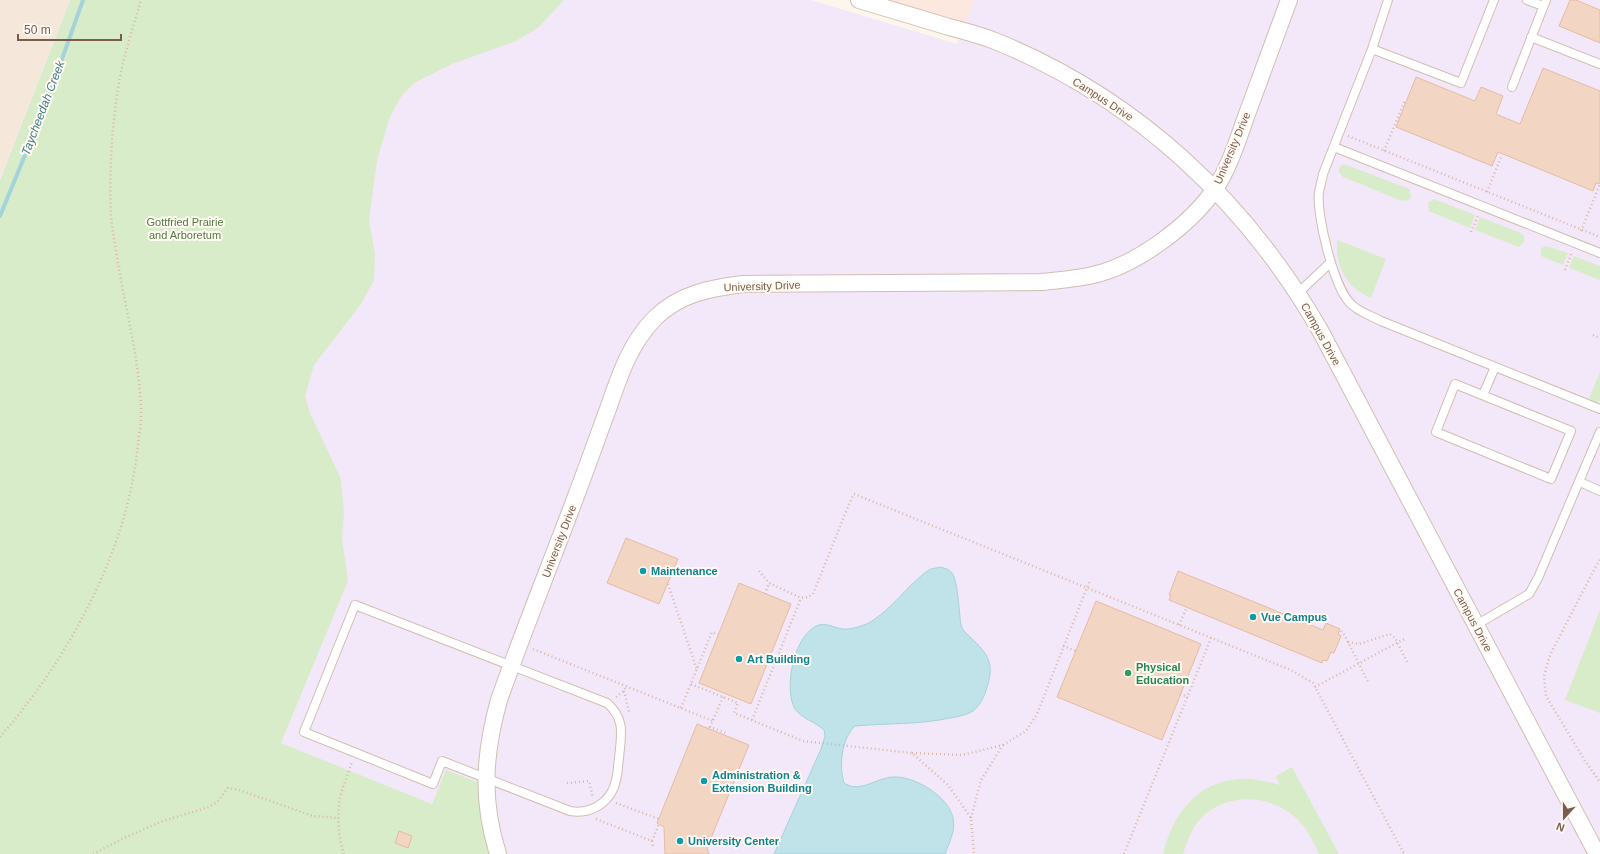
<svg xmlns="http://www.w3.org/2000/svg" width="1600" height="854" font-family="Arial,sans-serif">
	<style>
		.residential { fill: #f5e8da }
		.commercial { fill: #fde8e0 }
		.education { fill: #f3e8fa }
		.green { fill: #d8ecc9 }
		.water { fill: #bfe3e8; stroke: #a5d3da }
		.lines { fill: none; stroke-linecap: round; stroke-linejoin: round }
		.stream { stroke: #a5d3da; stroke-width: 4 }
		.building { fill: #f3d5c3; stroke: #e6bba3 }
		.service-casing { stroke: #d1beb0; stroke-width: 10 }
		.minor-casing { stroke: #d1beb0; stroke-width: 18 }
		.path { stroke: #d9b8a5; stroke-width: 2.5; stroke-dasharray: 1 3; stroke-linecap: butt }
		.service { stroke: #fff; stroke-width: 8 }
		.minor { stroke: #fff; stroke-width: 16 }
		.culture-dot { fill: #0f9aa8; stroke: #fffaf3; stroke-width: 1.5 }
		.leisure-dot { fill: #2e9e5b; stroke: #fffaf3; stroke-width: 1.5 }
		.labels { text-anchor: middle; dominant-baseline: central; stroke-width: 4; stroke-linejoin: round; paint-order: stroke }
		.street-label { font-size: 11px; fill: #7a5c4d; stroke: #fffaf3 }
		.park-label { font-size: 11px; fill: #537a41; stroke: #fffaf3 }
		.culture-label { font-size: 11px; font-weight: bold; fill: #0d838f; stroke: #fffaf3; text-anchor: start }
		.leisure-label { font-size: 11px; font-weight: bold; fill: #27864d; stroke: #fffaf3; text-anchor: start }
		.water-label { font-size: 12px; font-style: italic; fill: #437c86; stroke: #fffaf3 }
	</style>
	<rect width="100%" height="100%" fill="#fdf6ec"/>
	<path class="residential" d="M0,0H70L0,178Z"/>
	<path class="commercial" d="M859,0H974L962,31Z"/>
	<path class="education" d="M70,0H811L957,44L974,0H1600V854H0V178Z"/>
	<path class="green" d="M70,0H564L538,28L516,41L452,64L416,82L402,95L389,119L377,161L369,220L375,254L374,280L361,304L314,365L305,396L310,413L341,479L344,513L342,538L348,581L281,743L432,804L446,770L477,782L480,784L493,854H0V180Z
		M1344,164L1407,188L1410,190L1411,197L1409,200L1402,201L1343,177L1339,172V168Z
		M1434,199L1475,215L1470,228L1429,211L1428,203Z
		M1480,217L1521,233L1524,236V242L1519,247L1516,246L1475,230Z
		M1337,240L1386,259L1371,298C1346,287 1335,266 1337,240Z
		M1546,246L1568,253L1563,265L1543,257L1541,255V248Z
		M1574,256L1600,266V280L1569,268Z
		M1600,372V401L1596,402L1589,398Z
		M1600,610V713L1565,700Z
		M1292,767L1339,854H1319C1313,841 1307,828 1296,818C1270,794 1227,792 1201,818C1192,827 1187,842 1183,854H1163C1172,816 1196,782 1238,779C1252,778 1266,781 1280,785L1276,776Z"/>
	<path class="water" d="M940,567C944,568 949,569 952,573C958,581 959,613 961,625L963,630C982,649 997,658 987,687C985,695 980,706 973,711C967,715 957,717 950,718C918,725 887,723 855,726C841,739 839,766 844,783C860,794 877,777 894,777C915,776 949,797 953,818C956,830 949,843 945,854H774L821,749L825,736L824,730C816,722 802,719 795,709C783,689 794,633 819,625C828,623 834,628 843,629C850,630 862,626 869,623C885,613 898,599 910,586C916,581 924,572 931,569C934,568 938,568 940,567Z"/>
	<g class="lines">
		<path class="stream" d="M0,216L46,104L83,0"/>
	</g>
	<path class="building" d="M1570,0H1576L1600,10V43L1559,26Z
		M1543,68L1600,91V184L1596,183L1593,191L1498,152L1492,166L1396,127L1416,77L1475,101L1481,87L1503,96L1496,114L1520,124Z
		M626,538L678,559L659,604L607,583Z
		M1178,571L1323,630L1326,623L1340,629L1338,634L1341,636L1334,653L1331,652L1327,661L1323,660L1322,663L1169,600L1171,595H1169Z
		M739,583L791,604L751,704L699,683Z
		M1096,601L1201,644L1162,740L1057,697Z
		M697,724L749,745L707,848L709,854H665L664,827L657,823Z
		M399,831L412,836L408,848L395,843Z"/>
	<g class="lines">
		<defs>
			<path id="service" d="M1388,0L1372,49L1323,174C1322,180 1320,186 1319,192C1316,214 1334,290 1352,305C1359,312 1372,316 1381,321L1600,409
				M1527,0L1543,6
				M1531,37L1600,64
				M1372,49L1461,83L1494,0
				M1512,87L1546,0
				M1334,147L1600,253
				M1298,293L1330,263
				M1455,384L1571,431L1551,479L1436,432Z
				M1483,395L1495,367
				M1580,482L1600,491
				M355,605L607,703C626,719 621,736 619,758C618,765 618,773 616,780C612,801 592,815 570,811L442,761L433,784L304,732Z
				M1476,625L1529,594L1538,578L1600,432"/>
			<path id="minor" d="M859,0C889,9 919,18 949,27C964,31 980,35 995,41C1136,98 1246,201 1321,332L1597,854
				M498,854C481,800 484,754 499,700C525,626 555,553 582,480C591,455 600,430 609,406C620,374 631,342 655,318C679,294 710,288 743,284L1042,282C1060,280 1077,279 1093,275C1137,265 1190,225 1215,189C1230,166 1238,139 1247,114C1261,76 1275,38 1289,0"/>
		</defs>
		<use href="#service" class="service-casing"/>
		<use href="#minor" class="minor-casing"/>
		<path class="path" d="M1348,136L1600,237
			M1384,151L1405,100
			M1487,192L1501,157
			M1581,231L1600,184
			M1471,232L1478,216
			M1565,270L1572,252
			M1593,335L1600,338
			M1600,560L1596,566L1550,655L1544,676L1546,696L1585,761L1600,782
			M759,571L769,583L801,598L808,597L813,594L849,504L854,494L1291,670L1313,683L1404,854
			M668,584L697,670
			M765,594L769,583
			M1179,625L1186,609
			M1341,631L1345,636L1368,682
			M1348,642L1359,644L1390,634L1395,638L1407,662
			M1063,646L1076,651
			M533,649L713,721
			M691,684L738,703L734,713L803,741L912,753L948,785L971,818L974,854
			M1315,687L1404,639
			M624,691L629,712
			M1180,694L1188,697
			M616,697L624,691L626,686
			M723,697L710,727L726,733L725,735
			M681,708L712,632L718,634
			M752,720L801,598
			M0,737C69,658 128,550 138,444C139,433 142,421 141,409C139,356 124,304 116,251C114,239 112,228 111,216C109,168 112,118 121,72C126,48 134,24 141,0
			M1003,745L1026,731L1037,714L1090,580
			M912,753L962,755L1003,745L981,780L971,818
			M567,783L589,781L593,798
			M616,803L659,819
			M596,819L652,841L653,846
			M652,841L659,824
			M93,854L122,839L160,822L209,807L218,801L228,788L239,790L313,816L339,818
			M344,854C338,837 337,815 340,798C343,785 349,773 352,761
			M1124,854L1211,638"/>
		<use href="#service" class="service"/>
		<use href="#minor" class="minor"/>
	</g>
	<g class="culture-dot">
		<circle cx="643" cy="571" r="4"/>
		<circle cx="1253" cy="617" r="4"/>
		<circle cx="739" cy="659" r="4"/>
		<circle cx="704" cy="781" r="4"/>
		<circle cx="680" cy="841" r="4"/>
	</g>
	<circle class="leisure-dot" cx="1128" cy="673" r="4"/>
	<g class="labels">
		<g class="street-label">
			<text transform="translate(1103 99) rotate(33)">Campus Drive</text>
			<text transform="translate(1232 148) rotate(-67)">University Drive</text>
			<text transform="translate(762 286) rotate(-2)">University Drive</text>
			<text transform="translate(1321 334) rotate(61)">Campus Drive</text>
			<text transform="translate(559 541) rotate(-69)">University Drive</text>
			<text transform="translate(1473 620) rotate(62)">Campus Drive</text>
		</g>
		<g class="park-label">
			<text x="185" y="222">Gottfried Prairie<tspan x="185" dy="13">and Arboretum</tspan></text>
		</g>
		<g class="culture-label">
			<text x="651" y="571">Maintenance</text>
			<text x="1261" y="617">Vue Campus</text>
			<text x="747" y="659">Art Building</text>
			<text x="712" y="775">Administration &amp;<tspan x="712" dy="13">Extension Building</tspan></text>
			<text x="688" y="841">University Center</text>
		</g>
		<g class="leisure-label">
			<text x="1136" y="667">Physical<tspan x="1136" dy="13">Education</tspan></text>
		</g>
		<g class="water-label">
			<text transform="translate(43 108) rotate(-69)">Taycheedah Creek</text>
		</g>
	</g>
	<g transform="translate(1564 818) rotate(201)" stroke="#fffaf3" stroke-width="3" paint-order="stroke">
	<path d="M0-3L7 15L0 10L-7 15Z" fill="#7a5c4d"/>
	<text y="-6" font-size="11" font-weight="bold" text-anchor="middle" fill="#7a5c4d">N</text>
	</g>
	<path d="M18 34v6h103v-6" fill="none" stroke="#7a5c4d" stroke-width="2"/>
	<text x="24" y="34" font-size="12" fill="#7a5c4d" stroke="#fffaf3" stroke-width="3" paint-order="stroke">50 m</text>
</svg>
